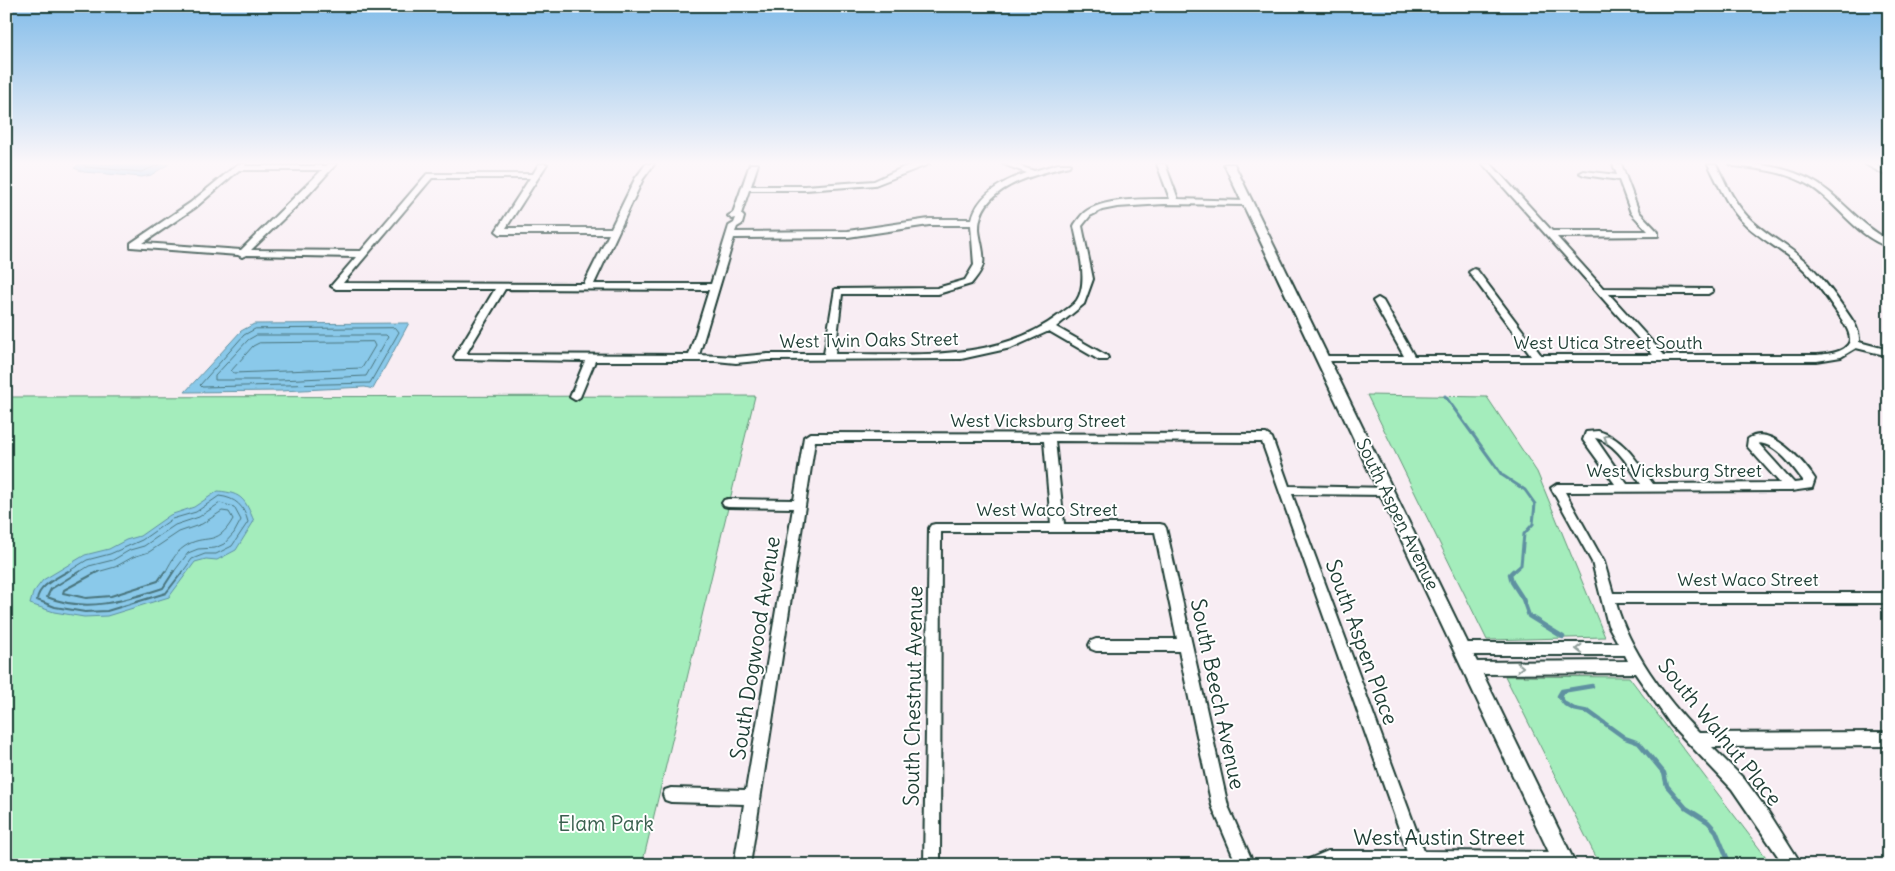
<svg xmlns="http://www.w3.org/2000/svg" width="1895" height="871" font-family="Delius,sans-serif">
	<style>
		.green { fill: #a4edbc; stroke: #629578 }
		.water { fill: #8ac9ea; stroke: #5f91a1 }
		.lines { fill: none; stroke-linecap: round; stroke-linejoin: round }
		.shore-far1 { stroke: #4a757d; stroke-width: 1 }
		.shore { stroke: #4a757d; stroke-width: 2 }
		.stream-far1 { stroke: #5f91a1; stroke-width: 3 }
		.stream { stroke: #5f91a1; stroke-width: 4.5 }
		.minor-casing { stroke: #1f3d34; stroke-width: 4 }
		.major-casing { stroke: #1f3d34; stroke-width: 4 }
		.minor { fill: #fff; fill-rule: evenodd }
		.major { fill: #fff; fill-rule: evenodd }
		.oneway { stroke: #8f9e9a }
		.labels { text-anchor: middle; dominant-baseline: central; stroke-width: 4; stroke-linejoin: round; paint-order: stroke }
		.street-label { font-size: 18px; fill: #1f3d34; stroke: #fff }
		.near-street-label { font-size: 21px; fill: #1f3d34; stroke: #fff }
		.near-park-label { font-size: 21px; fill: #3a604f; stroke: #fff }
	</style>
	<rect width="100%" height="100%" fill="#f8edf3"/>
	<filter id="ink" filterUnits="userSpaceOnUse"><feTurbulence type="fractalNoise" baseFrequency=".02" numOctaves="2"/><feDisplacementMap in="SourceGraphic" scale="10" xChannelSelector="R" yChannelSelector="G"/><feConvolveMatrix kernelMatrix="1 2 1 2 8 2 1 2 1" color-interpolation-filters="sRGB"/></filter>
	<g filter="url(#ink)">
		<path class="green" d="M1367,395L1487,397L1537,472L1605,637L1487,640Z
			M755,396L642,865H6V397Z
			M1505,676L1629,677L1772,865H1600Z"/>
		<path class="water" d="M79,164H169L151,175L142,177L84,172L74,168Z
			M409,323L373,389L365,387L281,391L185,392L241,331L254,324Z
			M218,491C243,493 245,500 254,521L236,550L217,560L206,559L195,562L169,597L107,616L84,617L54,612L30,604L33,593L43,580L85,555L109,549L126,540L140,536L170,515L194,507Z"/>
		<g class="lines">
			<path class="shore-far1" d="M82,164L86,167L141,172L161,164
				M396,328L399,332L370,383L202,387L200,385L244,335L255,329Z
				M257,335H386L388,337L366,376L280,380H215V376L248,340Z
				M373,342L375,346L362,368L234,373L231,371L253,346L259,343Z
				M66,573L87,560L110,554L142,540L172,519L196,512L219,496C236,498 244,506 248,522L232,546L216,554H205L192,559L182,573
				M78,573L89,566L113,560L130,550L144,546L175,525L199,517L220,503L234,507L241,520L234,533L224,544L215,548L198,549L188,553L173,573
				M94,573L115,567L133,557L149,552L179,532L202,524L222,511L229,512L233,519C216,549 205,532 184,547C175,553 170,564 165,573"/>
			<path class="shore" d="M68,571C57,578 38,586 37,600L55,607L85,612L107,611L166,593L183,571
				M80,571L51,589L47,597C86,613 124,601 163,588L174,571
				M99,571L64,590L63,593L86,598L111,596L158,581L165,571"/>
			<path class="stream-far1" d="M1445,396L1502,475L1525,490L1535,504L1533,524L1524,534L1521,565L1512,573"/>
			<path class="stream" d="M1513,571L1510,574L1512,582L1523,599L1529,616L1563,637
				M1592,686L1562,691L1559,696L1565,704L1574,709L1589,712L1625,738L1639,743L1664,773L1667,786L1686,808L1708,822L1716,831L1730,865"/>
			<defs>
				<path id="minor" d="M238,164H246L245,166H326L328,164H336L310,193L251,250L361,251L427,174H533L539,164H547L506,228H611L635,179L646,164H654L643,179L594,284H711L729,226L734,223L736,218L732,219L728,216L733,213L750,164H758L751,186H805L874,181L904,167L917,164H929L875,185L805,190H749L741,214L744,217L742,224L737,227L735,232L848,231L929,219H972C978,194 1003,181 1027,173L1003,164H1014L1034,171L1058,164H1070L1069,166C1036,174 978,187 979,230C980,241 985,254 983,264C982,271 975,279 971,284L938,294H842L835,354C910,353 995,364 1059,315C1064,311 1073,306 1077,300C1089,281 1078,247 1074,226L1075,224C1078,220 1081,215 1085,212C1104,198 1146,199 1170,199L1157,164H1165L1178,199L1247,201L1251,203L1247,205L1164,204L1117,207L1102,210L1090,216L1082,226L1093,279L1084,304L1056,327L1107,356L1108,358L1107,360H1099L1049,331L1011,348L961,359L768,360L736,363L716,361H595L580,397L575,400L570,397L585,361L455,359L454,357L495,289H336L331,286L356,257L246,255L242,257L238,255L131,247V243L190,203ZM239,170H322L241,250L143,243L196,207ZM432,178H530L496,231L500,234H609L584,284L343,283ZM929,225H971L974,265L965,280L937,288L835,289L824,354H768L736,357L699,355L734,238L848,237ZM505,289L709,290L689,355L466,354Z
					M1483,164H1491L1552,231H1648L1631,213L1619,180L1584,175L1580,173L1584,171L1617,175L1613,164H1621L1639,212L1658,232V236L1557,237L1603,288L1711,289L1713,291L1708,294H1609L1664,355H1817C1826,354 1844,353 1849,343C1853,335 1843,322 1839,315C1825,295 1812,275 1793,260C1776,246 1756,236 1741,220C1726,204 1718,183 1708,164H1716C1725,182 1733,201 1747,216C1762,232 1782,242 1799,256C1818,271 1832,291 1846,311C1853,321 1860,330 1859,342L1889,350V356L1856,348L1841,357L1817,361H1319L1318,359L1319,357L1323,356H1404L1373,301L1378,298L1383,301L1414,356H1531L1469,272L1474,269L1477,270L1541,355H1653Z
					M1730,164C1764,162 1802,170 1829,192C1849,208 1865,228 1889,240V247C1857,237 1839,205 1812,187C1789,172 1761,169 1734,166Z
					M1865,164H1874L1889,172V177Z
					M1598,431C1624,438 1638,463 1653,484L1780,483L1747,446L1748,439C1770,423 1804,462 1815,479L1812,488L1791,491L1565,492L1604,562L1613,593H1889V603H1616C1629,649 1665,699 1699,733L1889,732V746L1712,747L1744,779L1767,810L1802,865H1784L1732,789L1671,725L1635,673L1471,674L1466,672L1464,668L1466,664L1471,662L1628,661L1625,655H1462L1457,653L1455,649L1457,645L1462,643H1618L1608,625L1592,562L1551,488L1557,484H1615L1583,440L1586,432ZM1595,438C1615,441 1630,468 1641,484H1627ZM1758,443C1777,444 1792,466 1803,480V482L1794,483Z
					M810,433L1266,434L1272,438L1289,486L1391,488L1393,491L1387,495L1292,494L1424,851L1564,852L1570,854L1572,860L1570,865H1307L1309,859L1328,851H1407L1262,442L1055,441L1064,524H1160L1164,525L1166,528L1228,806L1254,865H1237L1212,806L1179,651H1096L1091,649L1089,645L1091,641L1096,639H1177L1155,532H941L940,865H924L929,528L931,525L935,524H1051L1044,441H815L750,865H734L744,804L671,802L665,800L663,795L665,790L671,788L746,790L793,508L728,507L724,506L722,503L724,500L728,499L794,500L804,437Z"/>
				<path id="major" d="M1224,164H1234L1576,865H1555Z"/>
			</defs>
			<use href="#minor" class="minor-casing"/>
			<use href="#major" class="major-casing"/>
			<use href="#minor" class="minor"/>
			<use href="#major" class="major"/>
		</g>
		<defs><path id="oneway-chevron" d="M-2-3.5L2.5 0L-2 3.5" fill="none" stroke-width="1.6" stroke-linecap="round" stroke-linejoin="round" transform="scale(1.25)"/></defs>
		<g class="oneway">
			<use href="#oneway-chevron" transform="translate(1607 438) rotate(-148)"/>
			<use href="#oneway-chevron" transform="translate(1579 649) rotate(180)"/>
			<use href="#oneway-chevron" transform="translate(1520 667)"/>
		</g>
	</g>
	<linearGradient id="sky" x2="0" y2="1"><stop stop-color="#82bce9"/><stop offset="0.57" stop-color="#fcf7fa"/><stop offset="1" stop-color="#fcf7fa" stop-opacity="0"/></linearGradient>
	<rect width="1895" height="286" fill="url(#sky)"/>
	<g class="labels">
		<g class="street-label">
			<text transform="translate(869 340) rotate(-1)">West Twin Oaks Street</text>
			<text x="1608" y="342">West Utica Street South</text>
			<text x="1038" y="420">West Vicksburg Street</text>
			<text x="1674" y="470">West Vicksburg Street</text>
			<text x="1047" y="509">West Waco Street</text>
			<text transform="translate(1398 514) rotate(64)">South Aspen Avenue</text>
			<text x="1748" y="579">West Waco Street</text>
		</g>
		<g class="near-street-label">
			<text transform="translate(1362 642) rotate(70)">South Aspen Place</text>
			<text transform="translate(755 648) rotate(-81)">South Dogwood Avenue</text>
			<text transform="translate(1218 694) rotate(78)">South Beech Avenue</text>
			<text transform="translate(913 696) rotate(-89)">South Chestnut Avenue</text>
			<text transform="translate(1720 732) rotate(51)">South Walnut Place</text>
			<text x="1439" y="837">West Austin Street</text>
		</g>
		<g class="near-park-label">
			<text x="606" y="823">Elam Park</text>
		</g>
	</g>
	<rect width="1895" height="871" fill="none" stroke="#fff" stroke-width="25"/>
	<rect x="12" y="12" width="1870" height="846" fill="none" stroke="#1f3d34" stroke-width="2" filter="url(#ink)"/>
</svg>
